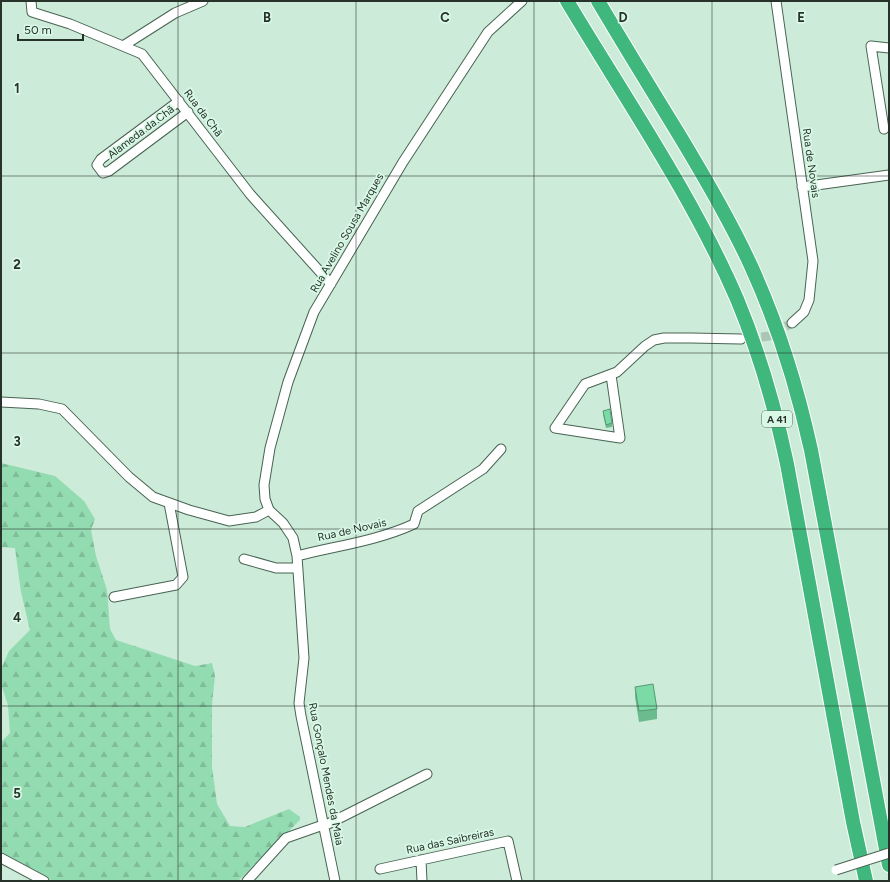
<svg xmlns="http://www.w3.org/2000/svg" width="890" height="882" font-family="Figtree,sans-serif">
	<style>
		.forest { fill: url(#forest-firs) }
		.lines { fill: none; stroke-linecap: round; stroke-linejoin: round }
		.minor-tunnel { stroke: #abc6b5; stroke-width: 9; stroke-dasharray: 9 4.5; stroke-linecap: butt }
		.minor-casing { stroke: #486353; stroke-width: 11 }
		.highway-casing { stroke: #fff; stroke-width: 16 }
		.minor { stroke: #fff; stroke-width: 9 }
		.highway { stroke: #40b87d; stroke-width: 14 }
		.minor-bridge-casing { stroke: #486353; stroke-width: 11; stroke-linecap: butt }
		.minor-bridge { stroke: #fff; stroke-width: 9 }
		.wall { fill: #6bbb8f }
		.building { fill: #7cdaa6; stroke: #579974 }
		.grid { fill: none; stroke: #26322a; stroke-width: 1; stroke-opacity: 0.55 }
		.labels { text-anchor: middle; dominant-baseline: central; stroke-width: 3.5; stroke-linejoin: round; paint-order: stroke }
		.shield { fill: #d9f8e5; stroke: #5c6d62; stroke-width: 1 }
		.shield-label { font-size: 10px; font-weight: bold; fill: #26322a }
		.street-label { font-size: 11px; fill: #26322a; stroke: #d9f8e5 }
		.grid-label { font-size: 13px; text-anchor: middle; font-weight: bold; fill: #26322a; stroke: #d9f8e5; stroke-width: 3.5; stroke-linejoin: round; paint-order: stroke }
	</style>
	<defs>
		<pattern id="forest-firs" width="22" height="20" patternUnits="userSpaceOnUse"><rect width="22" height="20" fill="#93dbb1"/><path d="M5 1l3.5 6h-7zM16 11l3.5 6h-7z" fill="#7fbc98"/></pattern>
	</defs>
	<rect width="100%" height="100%" fill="#ccebd8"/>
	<path class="forest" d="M1,463L55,476L84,501L95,519L91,530L96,556L107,590L110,629L116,640L195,666L212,663L215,676L212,704V767L217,804L230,826L245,827L289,809L300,817V820L238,881H53L1,854V742L10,733L8,705L1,684V669L9,651L30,630L21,592L15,548L1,547Z"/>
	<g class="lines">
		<path class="minor-tunnel" d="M748,339L769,336L792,323"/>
		<defs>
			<path id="minor" d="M31,1L32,12L70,24L142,54L250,194L331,284
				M776,1L813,261L809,300L804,312L792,323
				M123,46L175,13L203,1
				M179,101L101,159L97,165L103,173L109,171L188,112
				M884,129L871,46L889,48
				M802,187L889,175
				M611,375L620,438L555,428L585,384L617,372L645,346L654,340L664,338H691L741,339
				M1,402L39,404L62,409L129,477L153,497L189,510L229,521L256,517L269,510
				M269,510L265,499L264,485L270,448L288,382L314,312L403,162L488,32L522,1
				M269,510L283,523L293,538L297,556L304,658L299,703L301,716L335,881
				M297,556C336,546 377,541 414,524L418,511L483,469L501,449
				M244,559L276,568H297
				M114,597L176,585L183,577L169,503
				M324,826L427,774
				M1,858L44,881
				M421,860L422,881
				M380,869L508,841L517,881
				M247,881L286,838L323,825"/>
			<path id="highway" d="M567,1C625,98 692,195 737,299C759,352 775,407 787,464L853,822L866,881
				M598,1C624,45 651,89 678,133C704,176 730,220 751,266C778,325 797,386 811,450L889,865"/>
		</defs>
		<use href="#minor" class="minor-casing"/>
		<use href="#highway" class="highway-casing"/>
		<use href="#minor" class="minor"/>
		<use href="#highway" class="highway"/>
		<defs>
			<path id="minor-bridge" d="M836,870L889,853"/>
		</defs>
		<use href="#minor-bridge" class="minor-bridge-casing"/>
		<use href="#minor-bridge" class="minor-bridge"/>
	</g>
	<path class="wall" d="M603,411L612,423V427L606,428L603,414Z
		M635,687L657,709V719L639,722L635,697Z"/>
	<path class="building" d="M610,409L612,423L606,425L603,411Z
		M653,684L657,709L639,711L635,687Z"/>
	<path class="grid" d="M178,1V881M356,1V881M534,1V881M712,1V881M1,176H889M1,353H889M1,529H889M1,706H889"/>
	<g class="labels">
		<rect class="shield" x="762" y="411" width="30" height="16" rx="3"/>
		<g class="shield-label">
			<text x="777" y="419">A 41</text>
		</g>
		<g class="street-label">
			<text transform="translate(203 113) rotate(53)">Rua da Chã</text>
			<text transform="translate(141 132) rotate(-37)">Alameda da Chã</text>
			<text transform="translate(811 163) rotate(82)">Rua de Novais</text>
			<text transform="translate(347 233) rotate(-60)">Rua Avelino Sousa Marques</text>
			<text transform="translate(352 530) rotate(-13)">Rua de Novais</text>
			<text transform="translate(326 774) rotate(79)">Rua Gonçalo Mendes da Maia</text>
			<text transform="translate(450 841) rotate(-12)">Rua das Saibreiras</text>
		</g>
	</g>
	<g class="grid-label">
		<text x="267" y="22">B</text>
		<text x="445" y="22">C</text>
		<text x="623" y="22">D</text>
		<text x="801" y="22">E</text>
		<text x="17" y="93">1</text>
		<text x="17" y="269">2</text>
		<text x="17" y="446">3</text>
		<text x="17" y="622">4</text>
		<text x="17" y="798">5</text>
	</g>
	<rect width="890" height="882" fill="none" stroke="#26322a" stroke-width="4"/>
	<path d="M18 34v6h65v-6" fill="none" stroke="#26322a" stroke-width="2"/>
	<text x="24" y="34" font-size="12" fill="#26322a" stroke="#d9f8e5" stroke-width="3" paint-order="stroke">50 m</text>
</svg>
